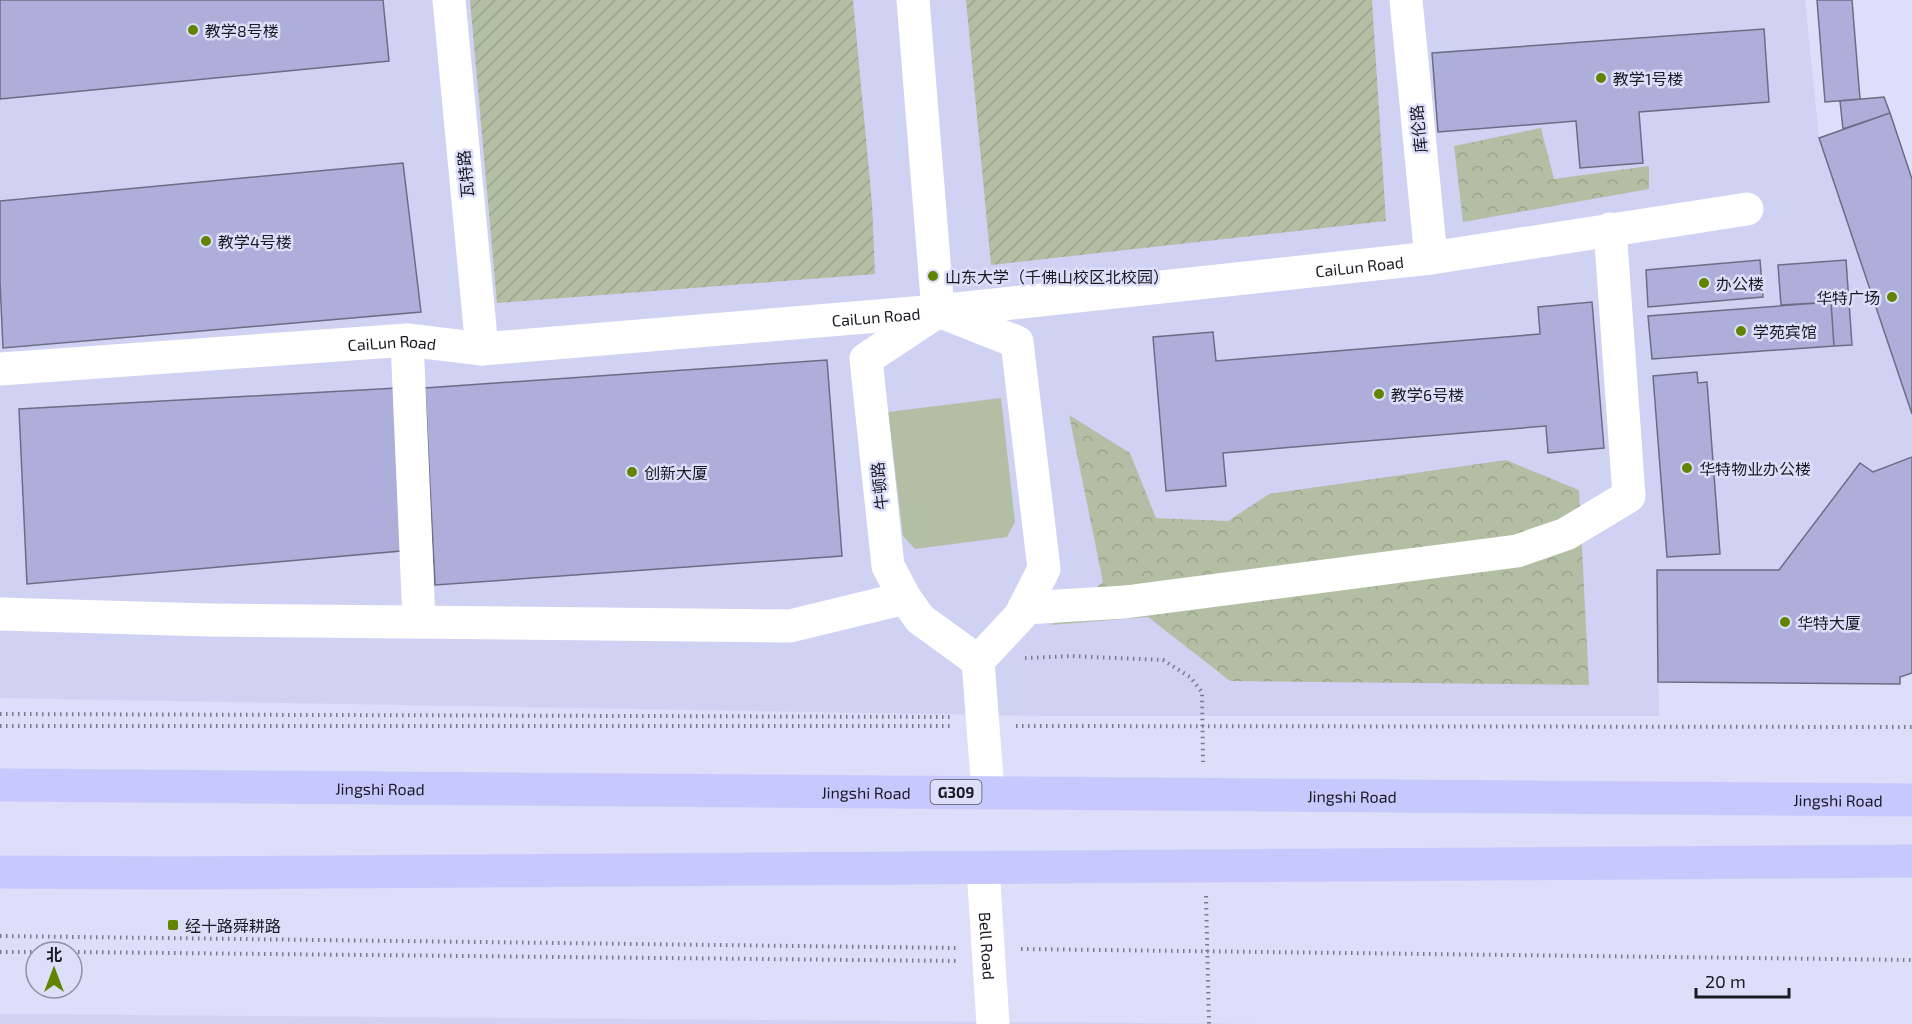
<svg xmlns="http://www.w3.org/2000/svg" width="1912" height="1024" font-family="'Exo 2','Noto Sans SC',sans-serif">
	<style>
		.built { fill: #d0d2f4 }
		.grass { fill: #b3bfa4 }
		.forest { fill: url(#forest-crowns) }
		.garden { fill: url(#garden-furrows) }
		.building { fill: #adaeda; stroke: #6c6d84; stroke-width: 1.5 }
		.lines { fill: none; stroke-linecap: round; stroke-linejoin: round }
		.path { stroke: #7a7a8c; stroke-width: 4; stroke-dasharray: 1.5 4.5; stroke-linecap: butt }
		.minor { stroke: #fff; stroke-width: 33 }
		.highway { stroke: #c6c8fe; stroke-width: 33 }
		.poi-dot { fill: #618400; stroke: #dddef9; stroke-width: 2 }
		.labels { text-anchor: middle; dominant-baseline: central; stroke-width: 5; stroke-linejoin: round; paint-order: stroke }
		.shield { fill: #dddef9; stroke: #545563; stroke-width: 1.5 }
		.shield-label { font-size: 15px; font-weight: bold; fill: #1a1a23 }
		.poi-label { font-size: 16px; fill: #1a1a23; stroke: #dddef9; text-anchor: start }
		.street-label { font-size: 16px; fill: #1a1a23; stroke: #dddef9 }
	</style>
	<defs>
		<pattern id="forest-crowns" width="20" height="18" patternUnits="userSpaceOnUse" patternTransform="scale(1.5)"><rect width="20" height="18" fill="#b3bfa4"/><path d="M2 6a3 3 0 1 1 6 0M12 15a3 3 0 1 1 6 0" fill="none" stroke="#99a48d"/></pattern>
		<pattern id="garden-furrows" width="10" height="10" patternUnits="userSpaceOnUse" patternTransform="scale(1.5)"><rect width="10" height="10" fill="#b3bfa4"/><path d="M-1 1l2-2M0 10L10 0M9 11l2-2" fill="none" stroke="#99a48d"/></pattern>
	</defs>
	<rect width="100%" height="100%" fill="#dddef9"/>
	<path class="built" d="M0,0H1805L1819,138L1912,414V457L1873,472L1860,464L1779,570H1657L1659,716H1044L0,698Z
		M0,1014L1263,1024H0Z"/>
	<path class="grass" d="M1001,398L1015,522L1007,537L915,549L903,536L888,412Z"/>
	<path class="forest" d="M1541,128L1554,179L1649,166V189L1463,222L1454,146Z
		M1069,415L1130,453L1156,518L1228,521L1269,494L1506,460L1579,490L1589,685L1230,681L1148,617L1051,625L1103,582Z"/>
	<path class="garden" d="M470,0H853L872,203L875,274L497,303Z
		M966,0H1372L1386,221L991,265Z"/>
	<path class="building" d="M0,0H383L389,61L0,99Z
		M1817,0H1852L1860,99L1825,102Z
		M1764,29L1769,102L1639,112L1643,163L1580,168L1576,121L1438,132L1432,53Z
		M1884,97L1890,113L1843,129L1840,101Z
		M1890,113L1912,179V414L1819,138Z
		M403,163L421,312L3,348L0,282V201Z
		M1760,260L1763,297L1648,307L1646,270Z
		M1846,260L1852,345L1834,346L1831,302L1781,305L1778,265Z
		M1592,302L1604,448L1548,453L1546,426L1223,453L1226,486L1166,491L1153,337L1213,332L1216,361L1540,334L1538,307Z
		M1831,302L1834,346L1652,359L1648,316Z
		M827,360L842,556L435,585L425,388Z
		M1697,372L1698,383L1707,382L1720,554L1667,557L1653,376Z
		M397,388L401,551L27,584L19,409Z
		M1912,457V673L1900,677V684L1658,682L1657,570H1779L1860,463L1873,472Z"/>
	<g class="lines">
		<path class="path" d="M1025,658L1071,656L1163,660L1190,677L1202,692L1203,762
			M0,714L951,717
			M0,726H951
			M1016,726L1912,727
			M1206,896L1209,1024
			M0,936L956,948
			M1021,949L1912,960
			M0,952H36
			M72,952L956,961"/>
		<g class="minor">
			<path d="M449,0L482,349"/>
			<path d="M913,0L938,311"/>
			<path d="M1406,0L1431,258"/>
			<path d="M937,312L866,359L888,566L905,598L920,619L978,661"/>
			<path d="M941,312L1017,342L1044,569L1020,616L978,661L988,792"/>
			<path d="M407,340L419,621"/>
			<path id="s1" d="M0,369L407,340L482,349L938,311L1431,258L1747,209"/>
			<path d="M1024,608L1125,602L1517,551L1566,534L1629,496L1610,229"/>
			<path d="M0,614L208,620L790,626L905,598"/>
			<path id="s2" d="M983,868L993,1024"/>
		</g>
		<g class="highway">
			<path id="s3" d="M0,785L1912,800"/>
			<path d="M0,872L173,873L1912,861"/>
		</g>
	</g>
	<g class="poi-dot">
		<circle cx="193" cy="30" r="6"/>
		<circle cx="1601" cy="78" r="6"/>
		<circle cx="206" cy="241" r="6"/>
		<circle cx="933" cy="276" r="6"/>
		<circle cx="1704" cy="283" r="6"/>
		<circle cx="1892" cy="297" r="6"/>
		<circle cx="1741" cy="331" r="6"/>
		<circle cx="1379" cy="394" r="6"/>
		<circle cx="1687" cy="468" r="6"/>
		<circle cx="632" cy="472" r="6"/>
		<circle cx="1785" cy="622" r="6"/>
		<rect x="167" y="919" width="12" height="12" rx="3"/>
	</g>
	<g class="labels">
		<rect class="shield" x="930.5" y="780" width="51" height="24" rx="4.5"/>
		<g class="shield-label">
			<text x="956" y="792">G309</text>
		</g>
		<g class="poi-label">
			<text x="205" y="30">教学8号楼</text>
			<text x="1613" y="78">教学1号楼</text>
			<text x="218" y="241">教学4号楼</text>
			<text x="945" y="276">山东大学（千佛山校区北校园）</text>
			<text x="1716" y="283">办公楼</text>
			<text x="1880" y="297" text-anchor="end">华特广场</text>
			<text x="1753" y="331">学苑宾馆</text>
			<text x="1391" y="394">教学6号楼</text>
			<text x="1699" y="468">华特物业办公楼</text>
			<text x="644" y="472">创新大厦</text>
			<text x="1797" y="622">华特大厦</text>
			<text x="185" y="925">经十路舜耕路</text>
		</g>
		<g class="street-label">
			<text transform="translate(1418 129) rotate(-96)">库伦路</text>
			<text transform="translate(465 174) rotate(-95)">瓦特路</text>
			<text stroke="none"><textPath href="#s1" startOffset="1365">CaiLun Road</textPath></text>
			<text stroke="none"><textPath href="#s1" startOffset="879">CaiLun Road</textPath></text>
			<text stroke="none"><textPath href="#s1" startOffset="393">CaiLun Road</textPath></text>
			<text transform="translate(879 486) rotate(-96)">牛顿路</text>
			<text stroke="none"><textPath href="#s3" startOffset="380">Jingshi Road</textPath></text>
			<text stroke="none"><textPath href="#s3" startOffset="866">Jingshi Road</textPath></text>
			<text stroke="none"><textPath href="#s3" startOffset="1352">Jingshi Road</textPath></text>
			<text stroke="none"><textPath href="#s3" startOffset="1838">Jingshi Road</textPath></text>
			<text stroke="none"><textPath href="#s2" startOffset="78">Bell Road</textPath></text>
		</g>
	</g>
	<g transform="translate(54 970)"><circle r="28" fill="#dddef9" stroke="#8f90a3" stroke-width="1.5"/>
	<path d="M0-4.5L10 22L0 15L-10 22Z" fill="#618400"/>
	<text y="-9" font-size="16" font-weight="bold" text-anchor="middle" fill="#1a1a23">北</text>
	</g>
	<path d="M1696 988v9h93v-9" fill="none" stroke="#1a1a23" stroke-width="3"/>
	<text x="1705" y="988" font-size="18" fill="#1a1a23" stroke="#dddef9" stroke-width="4.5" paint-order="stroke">20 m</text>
</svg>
